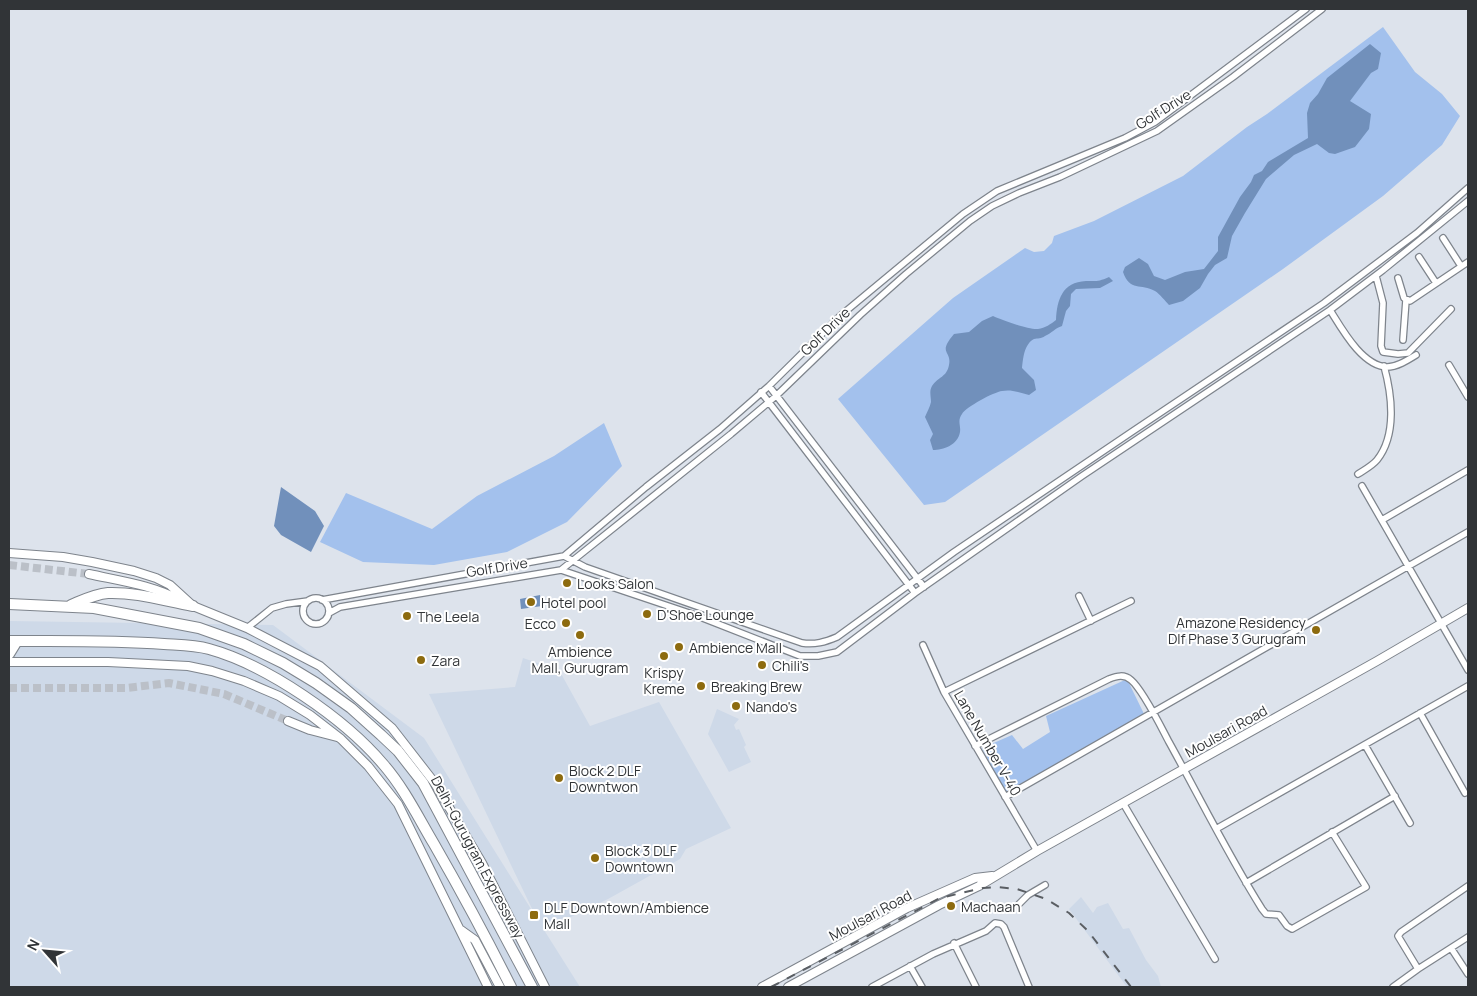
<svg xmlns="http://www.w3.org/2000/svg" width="1477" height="996" font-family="Manrope,sans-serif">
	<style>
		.built { fill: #ced9e8 }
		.green { fill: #a3c1ed }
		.water { fill: #7190bb }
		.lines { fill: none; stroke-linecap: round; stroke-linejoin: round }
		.secondary-tunnel { stroke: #bbc0c8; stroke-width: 8; stroke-dasharray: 8 4; stroke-linecap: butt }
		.street-casing { stroke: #7e848c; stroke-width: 8 }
		.secondary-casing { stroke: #7e848c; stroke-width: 10 }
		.highway-casing { stroke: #7e848c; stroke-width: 12 }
		.street { stroke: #fff; stroke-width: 5.5 }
		.secondary { stroke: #fff; stroke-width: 8 }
		.highway { stroke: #fff; stroke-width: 10 }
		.rail { stroke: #5a5e63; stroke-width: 2; stroke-dasharray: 9 9; stroke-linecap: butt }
		.poi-dot { fill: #8d6b0f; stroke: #fff; stroke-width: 2 }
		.labels { text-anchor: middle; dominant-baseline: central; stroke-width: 4; stroke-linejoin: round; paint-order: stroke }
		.street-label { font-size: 14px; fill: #313437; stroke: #fff }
		.poi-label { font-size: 14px; fill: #313437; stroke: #fff; text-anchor: start }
	</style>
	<rect width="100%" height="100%" fill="#dde3ec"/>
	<path class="built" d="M9,621L273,625L424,738L536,917L429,694L515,687L523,658L559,670L590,726L659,702L731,828L686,849L680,859L608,899L544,930L580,987H9Z
		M717,709L739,719L734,725L736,730L739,729L746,745L744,747L751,762L729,772L708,734Z
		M1081,897L1093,913L1097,907L1108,903L1123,929L1129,928L1146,960L1158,976L1161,987H1127L1069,909Z"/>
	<path class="green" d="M1383,27L1415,72L1442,94L1460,116L1442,145L1383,196L1283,269L945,502L924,505L838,399L953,298L1025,248L1034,252L1044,251L1052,243L1054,236L1094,221L1183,176L1247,127L1267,114Z
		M604,423L622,466L567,522L507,552L434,565L363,562L320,542L346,493L432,529L477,496L554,456Z
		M1127,679L1146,718L1005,792L982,748L1012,735L1023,749L1050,732L1046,716Z"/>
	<path class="water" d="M1370,44L1381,53L1378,69L1371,73L1350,101L1371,114L1369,129L1355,147L1335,154L1329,153L1317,144L1294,155L1266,179L1245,213L1232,236L1227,258L1215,265L1208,274L1200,288L1183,301L1169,305C1165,301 1160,294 1155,291C1141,283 1130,292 1123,272L1125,267L1139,258L1148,264L1154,276L1165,280L1185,272L1204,269L1218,251V237L1240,197L1251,182L1254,175L1262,171L1268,162L1308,138L1307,113L1310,103L1318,94L1327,78Z
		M1109,277L1113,281L1100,288L1076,289L1071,294L1070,306L1066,311L1062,326C1055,328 1052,333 1045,336C1041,339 1038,338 1034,339C1024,344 1023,359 1022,368L1034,380L1036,390L1029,395C1021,393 1012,389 1002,391C994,392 966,407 962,414C957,421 961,425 960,432C958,445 943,450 933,450L930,440L933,434L925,417C927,412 930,407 931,402C931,397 929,391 932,386C938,377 947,377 949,365C952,350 937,354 954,334L969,332L982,321L993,316C1002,320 1029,330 1038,329C1045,328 1051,324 1056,320C1057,300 1062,282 1086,281C1096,281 1098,282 1109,277Z
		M281,487L315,511L324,526L311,552L281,535L274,526Z
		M540,595L542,606L521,609L520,599Z"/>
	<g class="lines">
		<path class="secondary-tunnel" d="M9,565L89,574
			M9,688H127L169,683L224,694L288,721"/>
		<defs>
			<path id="street" d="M1443,238L1461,266
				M1419,257L1436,283
				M1376,276L1383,303L1381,346L1383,352L1398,354L1408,353L1451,309
				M1398,278L1404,298L1410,301L1468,262
				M1330,310C1342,329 1362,366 1387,367C1397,367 1408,360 1416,355
				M1403,340L1406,300
				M1449,365L1468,397
				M769,386L924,587
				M761,392L915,593
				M1358,474C1364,470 1372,466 1377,460C1397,435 1392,395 1384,366
				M1362,486L1468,670
				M1382,520L1468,470
				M564,556L585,567L802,643C815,645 825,642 837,637L954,552L1130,433L1324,303L1417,233L1468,188
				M561,570L695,615L800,656H818L837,652L915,593L1082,476L1330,310L1383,270L1468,201
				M1079,596L1091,621
				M303 611a13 13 0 1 1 26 0a13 13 0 1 1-26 0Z
				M322,600L564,556L646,487L720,429L769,386L840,316L963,214L997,191L1125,138L1155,122L1306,9
				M329,613L340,607L561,570L731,434L776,396L860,315L906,274L970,221L992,206L1019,193L1060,177L1157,131L1233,77L1322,9
				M247,628L272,608L286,604L308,601
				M923,645L944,692L1037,851
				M944,692L1131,601
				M1420,713L1465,793
				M1365,745L1410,823
				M975,746L1109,679C1117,676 1124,674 1131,680C1143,690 1161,727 1169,742C1200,798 1228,855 1262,909L1266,914L1279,915L1287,926L1292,929L1366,887L1332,832
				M1005,797L1468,532
				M1123,803L1215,959
				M1216,829L1468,686
				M1246,883L1395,796
				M1468,886L1401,932L1398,936L1418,969L1468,937
				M1019,904L1028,895L1045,885
				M954,943L976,987
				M1451,948L1468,974
				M910,966L922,987
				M872,987L933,954L986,931L995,923L1001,924L1004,927L1029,987
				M1393,987L1418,969"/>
			<path id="secondary" d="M9,553L63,557L92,562L134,571L156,578L170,585L193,606L247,628L320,666L392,728L434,782L482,863L545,987
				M89,574C121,581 153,585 182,601
				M9,662H108L188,666L212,671L244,681L279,696L310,715L341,739L368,766L398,804L488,987
				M288,721L310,730L337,737
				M461,930L475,940L500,987
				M762,987L907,908L975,878L992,876
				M788,987L939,905L979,886L1037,851L1377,661L1468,608"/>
			<path id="highway" d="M9,604L94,608L199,628L244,644L283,663L316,683L351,708L381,735L398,751L423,783L532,987
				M71,605C83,600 95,594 108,593C136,592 165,601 193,606
				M9,641C61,641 112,640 164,644C178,645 194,645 209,649C267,665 345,719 383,764C404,788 418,817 434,844C461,891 487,939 511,987
				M9,654L17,641"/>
		</defs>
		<use href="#street" class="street-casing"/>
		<use href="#secondary" class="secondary-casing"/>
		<use href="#highway" class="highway-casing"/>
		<use href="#street" class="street"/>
		<use href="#secondary" class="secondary"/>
		<use href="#highway" class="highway"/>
		<path class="rail" d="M771,987L940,898L983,888L997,887L1017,889L1046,899L1069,913L1088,931L1131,987"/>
	</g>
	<g class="poi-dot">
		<circle cx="567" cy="583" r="5"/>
		<circle cx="531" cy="602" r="5"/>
		<circle cx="647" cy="614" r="5"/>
		<circle cx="407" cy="616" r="5"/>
		<circle cx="566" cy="623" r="5"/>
		<circle cx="1316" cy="630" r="5"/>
		<circle cx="580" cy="635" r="5"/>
		<circle cx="679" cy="647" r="5"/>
		<circle cx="664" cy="656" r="5"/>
		<circle cx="421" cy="660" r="5"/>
		<circle cx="762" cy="665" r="5"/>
		<circle cx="701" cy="686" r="5"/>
		<circle cx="736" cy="706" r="5"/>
		<circle cx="559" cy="778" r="5"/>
		<circle cx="595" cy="858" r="5"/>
		<circle cx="951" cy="906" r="5"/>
		<rect x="529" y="910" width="10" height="10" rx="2.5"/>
	</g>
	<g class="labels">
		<g class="street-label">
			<text transform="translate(1163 109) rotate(-32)">Golf Drive</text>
			<text transform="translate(825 331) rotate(-44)">Golf Drive</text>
			<text transform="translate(497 567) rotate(-9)">Golf Drive</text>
			<text transform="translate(1226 731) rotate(-29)">Moulsari Road</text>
			<text transform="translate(988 743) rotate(60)">Lane Number V-40</text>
			<text transform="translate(478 857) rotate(62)">Delhi-Gurugram Expressway</text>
			<text transform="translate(870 915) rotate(-28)">Moulsari Road</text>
		</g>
		<g class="poi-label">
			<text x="577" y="583">Looks Salon</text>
			<text x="541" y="602">Hotel pool</text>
			<text x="657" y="614">D'Shoe Lounge</text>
			<text x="417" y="616">The Leela</text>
			<text x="1306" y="622" text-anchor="end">Amazone Residency<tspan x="1306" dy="16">Dlf Phase 3 Gurugram</tspan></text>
			<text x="556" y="623" text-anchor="end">Ecco</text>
			<text x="689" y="647">Ambience Mall</text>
			<text x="580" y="651" text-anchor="middle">Ambience<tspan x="580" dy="16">Mall, Gurugram</tspan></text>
			<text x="431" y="660">Zara</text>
			<text x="772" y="665">Chili's</text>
			<text x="664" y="672" text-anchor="middle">Krispy<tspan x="664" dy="16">Kreme</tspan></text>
			<text x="711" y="686">Breaking Brew</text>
			<text x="746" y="706">Nando's</text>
			<text x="569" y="770">Block 2 DLF<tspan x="569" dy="16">Downtwon</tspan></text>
			<text x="605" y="850">Block 3 DLF<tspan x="605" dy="16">Downtown</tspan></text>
			<text x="961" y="906">Machaan</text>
			<text x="544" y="907">DLF Downtown/Ambience<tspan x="544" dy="16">Mall</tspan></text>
		</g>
	</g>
	<rect width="1477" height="996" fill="none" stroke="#313437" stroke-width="20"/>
	<g transform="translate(45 951) rotate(297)" stroke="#ffffff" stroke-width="4" paint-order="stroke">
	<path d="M0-4L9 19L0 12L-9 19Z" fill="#313437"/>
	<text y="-8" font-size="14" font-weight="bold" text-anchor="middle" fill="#313437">N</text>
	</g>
</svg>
